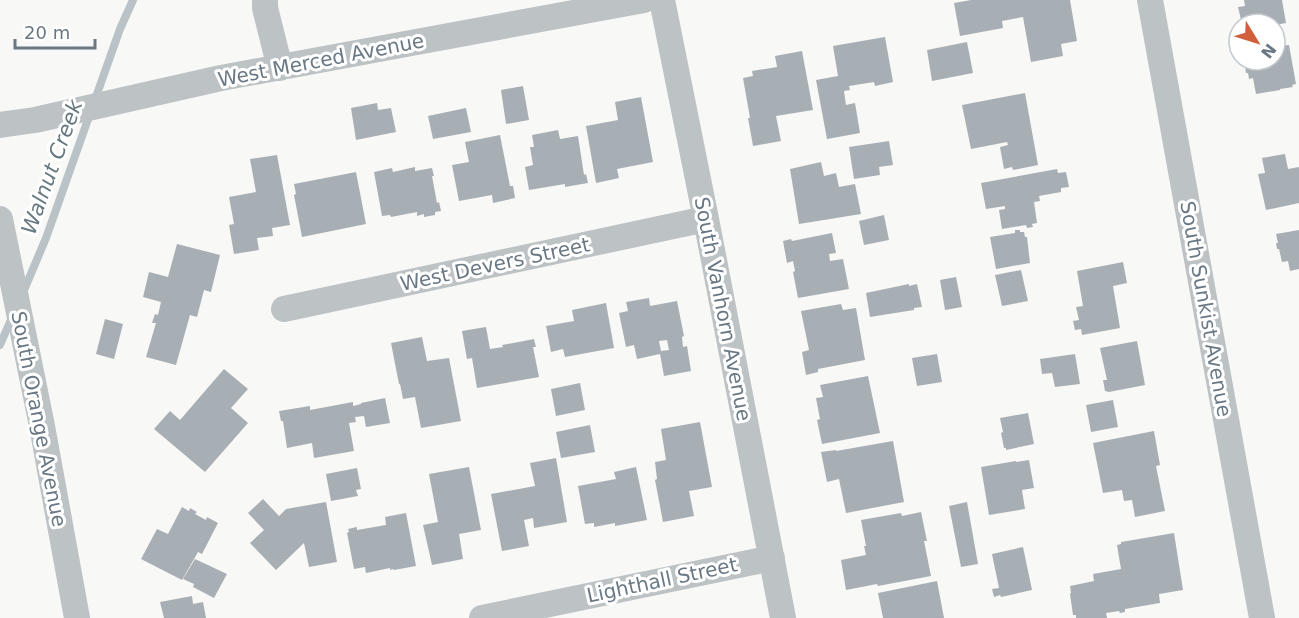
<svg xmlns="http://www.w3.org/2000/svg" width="1299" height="618" font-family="'DejaVu Sans',sans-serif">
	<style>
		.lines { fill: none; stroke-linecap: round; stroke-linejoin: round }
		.stream { stroke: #b9c3c7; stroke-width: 8 }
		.building { fill: #a8afb4; fill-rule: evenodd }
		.minor { stroke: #bdc2c5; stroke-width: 26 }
		.labels { text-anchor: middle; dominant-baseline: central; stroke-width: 6; stroke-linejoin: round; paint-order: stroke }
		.street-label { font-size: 20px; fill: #6a7884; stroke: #fff }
		.water-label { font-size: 21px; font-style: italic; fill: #66787f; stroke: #fff }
	</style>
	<rect width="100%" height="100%" fill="#f8f8f6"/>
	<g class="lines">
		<path class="stream" d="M22,295L46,238L120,29L133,0
			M0,345L13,315"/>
	</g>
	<path class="building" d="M971,0H1070L1077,41L1061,44L1063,56L1031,62L1023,17L1002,21L1003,28L960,36L954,3Z
		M1244,0H1282L1286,23L1275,25L1242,24L1238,7L1245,6Z
		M885,37L893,82L875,86L874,82L849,86L850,90L844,91L846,105L855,103L860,133L827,139L816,80L838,76L833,46Z
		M967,42L973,73L932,81L927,50Z
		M1289,45L1296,84L1292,85L1293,87L1280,89V90L1256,94L1253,78L1249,79L1248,73H1246L1244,60H1275V46Z
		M802,51L813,110L776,116L781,141L753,146L748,118H750L743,78L753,76L752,71L777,67L775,56Z
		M523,86L529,120L506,124L501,90Z
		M1025,93L1038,165L1013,170L1012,167L1004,169L1000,147L1008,145L1007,142L971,149L962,105Z
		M641,97L653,162L617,169L619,178L596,183L586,126L618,120L615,102Z
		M377,103L378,110L391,108L396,132L356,140L351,108Z
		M466,108L471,132L433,139L428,116Z
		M558,130L560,139L578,136L584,175L586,174L588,183L565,187V184L529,190L525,167L533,165L530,147H534L532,135Z
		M500,135L510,186H513L515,198L493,203L492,195L459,201L452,165L469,162L465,142Z
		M889,141L893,165L879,167L880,175L854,179L849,147Z
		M1285,154L1288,169L1299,167V203L1266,210L1258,174L1265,173L1262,158Z
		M277,155L290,225L272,228L273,236L257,238L259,250L234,254L229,225L234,224L229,197L256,192L250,159Z
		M821,162L824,176L836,173L839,187L855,184L861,214L799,224L790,169Z
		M415,167V171L432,168L434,176H432L437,203L439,202L441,211L435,212V215L424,217V214L417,216V212L391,217L390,215L382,216L374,172L392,168L393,172Z
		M1057,169L1058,173L1066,172L1069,187L1061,188V192L1039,196L1040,201L1034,202L1037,223L1032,224L1033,227L1027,228L1026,225L1002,229L999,210L1005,209V206L986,209L981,183Z
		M356,172L366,224L302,237L294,195L296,194L294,184Z
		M884,215L889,240L864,245L859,221Z
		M1015,230H1020V232H1024L1025,237H1027L1030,263L996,269L990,237L1015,233Z
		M1299,230V269L1290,271L1288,261L1282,262L1279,249H1277L1276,243H1278L1276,234Z
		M832,233L836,253L829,254L830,261L843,259L849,289L798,298L793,272L795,271L793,261L787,263L783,241L791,239L792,241Z
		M177,244L220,255L211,292L204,290L197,317L190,315L176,365L146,357L156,323H152L155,314L158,315L161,302L143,297L149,272L168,277Z
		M1123,262L1127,283L1113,286L1120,328L1082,335L1081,329L1075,330L1073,321L1079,320L1076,307L1083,306L1077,271Z
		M1021,270L1028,301L1002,306L995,275Z
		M956,277L962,307L945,310L940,280Z
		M909,284V286L917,284L922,307L914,308V310L870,317L866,293Z
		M649,298L650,306L677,301L684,336L682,337L683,347L687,346L691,371L664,376L660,354L637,359L634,345L626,347L619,313L628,311L626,302ZM667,340L669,350L661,351L659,341Z
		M606,303L614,348L565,357L563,349L551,352L546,326L574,321L572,310Z
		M841,304L843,310L856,308L865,360L818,369V372L806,375L802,352L809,350L801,311Z
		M105,319L123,324L114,359L96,354Z
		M486,327L490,349L503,347L502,345L534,339L536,347H533L539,377L477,388L472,358L467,359L462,331Z
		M422,337L427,361L449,358L461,421L421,428L415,397L403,399L400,384H399L391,343Z
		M1137,341L1145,385L1109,392L1105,391L1103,380H1107L1100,348Z
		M937,354L942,382L917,386L912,358Z
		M1075,354L1080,384L1055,387L1052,373L1042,374L1040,359Z
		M224,369L248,389L231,408L248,423L205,472L154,429L170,411L180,420Z
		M868,376L880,433L822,444L817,420L820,419L816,398L823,397L820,385Z
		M580,383L585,410L556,416L551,389Z
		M385,398L390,423L366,427L364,416L355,417L356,422L349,423L354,451L314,458L312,443L287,448L283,421H281L279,411L310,406V410L353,402V406L361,404V403Z
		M1113,400L1118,427L1091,432L1086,405Z
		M1028,413L1034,444L1006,450V448H1004L1001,433L1003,432L1000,418Z
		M700,422L712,487L689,491L694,516L663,522L655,480L657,479L655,462L666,460L661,429Z
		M590,425L595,452L561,458L556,432Z
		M1154,431L1160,465L1156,466L1165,511L1135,517L1132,500L1124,501L1122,490L1103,493L1093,443Z
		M893,441L904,502L846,513L839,479L827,482L821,452L836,450V451Z
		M556,458L567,522L534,528L533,518L524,520L529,546L502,551L491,494L535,486L530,463Z
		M1029,460L1034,488L1022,490L1025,509L989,515L981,467L1016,461V462Z
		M469,467L481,530L459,534L463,559L432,565L423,525L438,522L429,474Z
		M636,467L647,520L615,526V523L594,527V523L585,524L578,486L616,479L614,472Z
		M357,468L361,489L356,490L358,496L331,501L326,474Z
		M263,499L279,516L286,509L326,502L337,562L309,567L304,543L276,570L250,543L264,530L248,513Z
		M967,502L978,564L961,567L949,506Z
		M182,507L189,511L190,508L197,512L195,514L206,520L207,517L218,523L202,554L198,552L182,580L141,559L157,529L168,534Z
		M921,512L927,541H924L931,576L878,586L877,584L846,590L841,560L866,555L864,546H866L861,520L901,513L902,516Z
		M406,513L416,566L394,570L393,569L390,570V568L366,573L365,567L354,569L347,533L349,532L348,529L357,527V530L386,525L385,517Z
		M1174,533L1183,590L1159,594L1160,603L1125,609V612L1120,613L1119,611L1106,613L1107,618H1076V615H1073L1070,594L1071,593L1070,586L1094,581L1093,574L1121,569L1117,545L1121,544V542Z
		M1023,547L1032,590L1001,597L1000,595L994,597L992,589L999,588L992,554Z
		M195,559L227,574L214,598L193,587L194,584L183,579Z
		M937,581L944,618H883L878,593Z
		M192,596L193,604L203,602L206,618H164L160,602Z"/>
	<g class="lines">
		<path class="minor" d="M265,0V8L280,68
			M662,0L706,219L783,618
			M1150,0L1262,618
			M0,125L35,120L221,78L644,0
			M0,219L42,426L77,618
			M284,309L706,219
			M482,618L772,558"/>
	</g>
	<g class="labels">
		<g class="street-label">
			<text transform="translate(321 60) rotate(-11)">West Merced Avenue</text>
			<text transform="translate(495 264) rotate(-12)">West Devers Street</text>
			<text transform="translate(723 309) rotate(79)">South Vanhorn Avenue</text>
			<text transform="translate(1206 309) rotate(80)">South Sunkist Avenue</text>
			<text transform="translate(39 419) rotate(79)">South Orange Avenue</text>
			<text transform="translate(662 580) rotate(-12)">Lighthall Street</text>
		</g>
		<g class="water-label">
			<text transform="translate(52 167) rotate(-70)">Walnut Creek</text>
		</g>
	</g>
	<g transform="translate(1257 42) rotate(128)"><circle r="28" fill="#ffffff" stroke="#c3c9ce" stroke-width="1.5"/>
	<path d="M0-4.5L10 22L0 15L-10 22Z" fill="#d25f3b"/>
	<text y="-9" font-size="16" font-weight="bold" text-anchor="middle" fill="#6a7884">N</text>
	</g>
	<path d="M15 39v9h80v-9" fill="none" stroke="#6a7884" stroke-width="3"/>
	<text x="24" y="39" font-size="18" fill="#6a7884" stroke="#ffffff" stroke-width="4.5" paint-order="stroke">20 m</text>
</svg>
